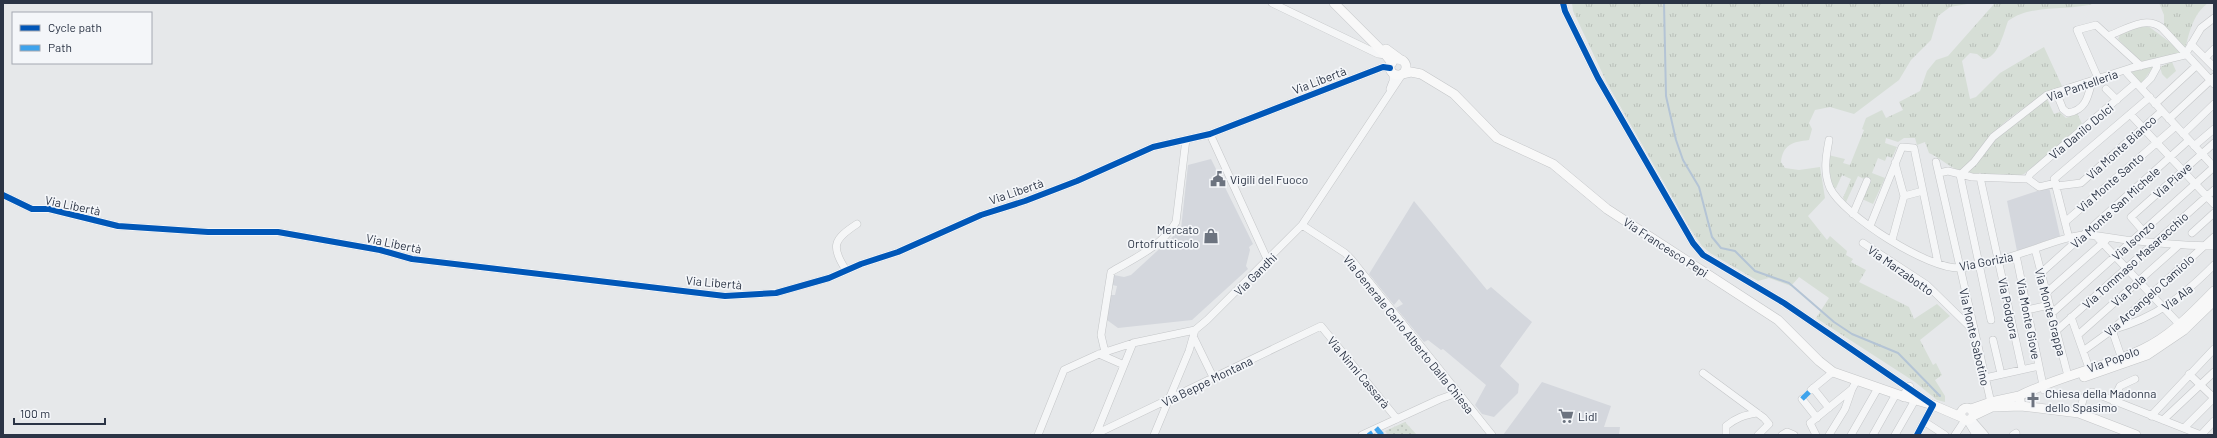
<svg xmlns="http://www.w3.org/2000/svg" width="2217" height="438" font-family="Barlow,sans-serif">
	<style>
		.built { fill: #d4d7dd }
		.grass { fill: url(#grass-tufts) }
		.park { fill: url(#park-dots) }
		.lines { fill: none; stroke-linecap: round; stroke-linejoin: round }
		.stream { stroke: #b4c4d5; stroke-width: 2 }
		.street-casing { stroke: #c4c6c8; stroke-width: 8 }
		.secondary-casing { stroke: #c4c6c8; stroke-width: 10 }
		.street { stroke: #f5f6f7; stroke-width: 7 }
		.secondary { stroke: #f8f8f8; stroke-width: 9 }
		.quiet { stroke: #3ea3ec; stroke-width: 5; stroke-dasharray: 10 5; stroke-linecap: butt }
		.cycleway-casing { stroke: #f4f6f9; stroke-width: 8 }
		.cycleway { stroke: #0057b8; stroke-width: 6 }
		.labels { text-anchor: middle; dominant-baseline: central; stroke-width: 3.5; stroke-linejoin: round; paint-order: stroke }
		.street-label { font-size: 12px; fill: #2b3445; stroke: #f4f6f9 }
		.poi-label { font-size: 12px; fill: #2b3445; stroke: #f4f6f9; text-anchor: start }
	</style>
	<defs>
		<pattern id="grass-tufts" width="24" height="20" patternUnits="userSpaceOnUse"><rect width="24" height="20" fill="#d6ded6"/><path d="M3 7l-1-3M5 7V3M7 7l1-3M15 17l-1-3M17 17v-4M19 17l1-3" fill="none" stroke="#b8bfb9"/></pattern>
		<pattern id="park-dots" width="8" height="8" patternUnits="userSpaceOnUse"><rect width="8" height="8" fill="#d6ded6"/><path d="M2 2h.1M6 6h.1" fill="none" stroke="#b8bfb9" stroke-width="1.8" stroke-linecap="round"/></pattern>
	</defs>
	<rect width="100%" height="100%" fill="#e6e8ea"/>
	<path class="built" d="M1211,159L1253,244L1249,247L1250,250L1246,266L1248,269L1192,320L1118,328L1107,320L1110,295H1115L1117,286L1112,285L1114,275L1124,277L1131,275L1181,229L1188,165Z
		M2049,187L2060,236L2017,251L2007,201Z
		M1414,201L1487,290L1491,287L1532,322L1500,366L1519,384L1518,393L1494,417L1482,414L1475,405L1486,385L1443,349L1441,350L1428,340L1424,342L1396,308L1403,304L1399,299L1394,305L1369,274Z
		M1542,382L1611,406L1604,427H1620L1619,435H1503Z"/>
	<path class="grass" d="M1572,3H1973L1950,7L1938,16L1931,40L1911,60L1899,80L1854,114L1830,107L1815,110L1809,123L1812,129L1809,140C1793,142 1783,144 1781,162L1785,168L1799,170L1820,167L1825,198L1808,216L1827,240L1830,236L1847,251L1846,255L1853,259L1851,262L1866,270L1859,282L1909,307L1914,319L1937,304L1950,316L1920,340L1933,365L1936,363L1942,375L1935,380L1945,396V402L1937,400L1915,382L1816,318L1829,298L1799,277L1791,286L1769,278L1758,281L1710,253L1702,246L1691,230L1608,85L1573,11Z
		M1999,3H2096C2068,12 2032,3 2008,21C2004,32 1998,59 1983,59L1977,54L1970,53L1962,61L1970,99L1976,97L2000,73L2044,47L2062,86C2040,96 2006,118 1991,136C1980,148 1973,161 1960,171C1948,166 1940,158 1929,153L1925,142L1917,145L1915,138H1904L1898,142L1886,138L1885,143L1897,147L1892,158L1887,156L1885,161L1878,158L1872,173L1885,178L1873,204L1862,199L1870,178L1866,177L1864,179L1858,176L1846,202L1843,198L1851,179L1842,175L1836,188L1833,189L1827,164L1828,155L1845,159L1843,163L1850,165L1864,130L1862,129L1866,118L1882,110L1886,118L1903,110L1899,102L1920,91L1927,71L1936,60L1948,56L1994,4Z
		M2159,3H2208C2193,14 2189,33 2185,50L2164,27V15Z
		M2148,26L2171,43L2181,54L2140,62L2118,39L2120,35L2135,28Z
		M2172,62L2176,71L2167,79L2162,74L2160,67Z
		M2151,66L2153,67L2141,84L2130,71Z
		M2047,99L2054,114L2060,112L2066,118L2077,113L2083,126L2024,174L2018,176L1974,175L1967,171L1995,138Z"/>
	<path class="park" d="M1405,422L1417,435H1388L1385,431Z"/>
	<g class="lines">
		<path class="stream" d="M1664,3L1666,96L1676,140L1683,160L1699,187L1712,237L1721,248L1735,251L1755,271L1789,283L1834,322L1852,334L1898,353L1940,396"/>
		<defs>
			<path id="street" d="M1272,3L1378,54L1386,55
				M1563,3L1565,11L1598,78L1693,243L1703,255L1784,303L1933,405L1917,435
				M2108,36L2141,66
				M2191,44L2214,67
				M2205,58L2214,49
				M2127,73L2214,167
				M2098,78L2077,30L2096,25L2108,36C2125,30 2145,15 2162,28L2214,84
				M2141,88L2151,78L2157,67L2156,63
				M1390,89L1393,81V73
				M2106,89L2117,100
				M2056,92L2063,109L2068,113C2086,110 2088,97 2092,81
				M2155,104L2196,66
				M2130,114L2214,204
				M2169,119L2214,77
				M1210,134L1268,261
				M2183,134L2214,104
				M1829,140C1826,156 1823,172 1830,188C1843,215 1930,271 1961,268C1987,265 2013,256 2037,248C2052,243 2068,236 2084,235C2098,235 2112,238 2126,240C2156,243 2185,246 2214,246
				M2194,146L2214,129
				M1936,162L1992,407
				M1939,173L1948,171L1972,177L2028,179L2039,187L2056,183
				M1980,177L2022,369
				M2028,179L2030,174L2136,83
				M2057,186L2081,183L2162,111
				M3,195L32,209H49L118,226L208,232H278L380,250L412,259L725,296L776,293L829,278L861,264L898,252L981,215L1025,201L1077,181L1153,147L1210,134L1383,67L1390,68
				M1904,196L1923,191
				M1853,214L1867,181
				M2065,222L2176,126
				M1302,225L1345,253L1351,259L1492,435
				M1870,226L1902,147L1914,148L1938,263
				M2143,231L2131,217L2214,143
				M2192,233L2214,213
				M2096,236L2180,325
				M2069,238L2054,179L2150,97
				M1892,240L1904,196L1895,163
				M1863,243L1927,285L1974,331
				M2035,249L2068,376
				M2016,255L2044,390
				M846,270C830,246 834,239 857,224
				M2041,273L2189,140
				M2046,293L2106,240
				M2027,310L2049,305
				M2051,314L2214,167
				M2071,317L2089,368
				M1991,320L1960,175L1974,162L1993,137L2047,95L2131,68L2185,55L2201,28L2214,18
				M2112,330C2157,317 2182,297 2214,265
				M2112,330L2123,362
				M2056,331L2214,190
				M2078,335L2179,245
				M1194,338L1213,377
				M1993,340L2001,374
				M2083,351L2112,330L2214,237
				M1105,352L1101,335L1111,272C1135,258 1162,246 1176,222L1186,139
				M1099,354L1124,365
				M1703,373L1764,418L1769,424L1758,435
				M1985,378L2039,366
				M1813,388L1829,408
				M1811,390L1833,372
				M1802,399L1817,418
				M2113,401L2120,386L2135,379
				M2079,413L2084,397L2092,392L2201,435
				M2151,416L2214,349
				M1971,419L1985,435
				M1967,420L1976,435
				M2163,420L2214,372
				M1925,422L1945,435
				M2184,428L2214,398L2189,374
				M1096,434L1133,343
				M1038,435L1064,370L1099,354L1133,343L1195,330L1207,320L1302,225L1405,70
				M1094,435L1321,326L1397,419
				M1154,435L1189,351L1195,330
				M1362,435L1440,399L1457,393
				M1726,435V426C1736,418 1744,415 1757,413
				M1782,435L1787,432L1794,435
				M1816,435L1810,423L1852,389L1857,380
				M1829,435L1845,409L1852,389
				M1851,435L1878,388
				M1873,435L1896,394
				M1895,435L1915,400
				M1955,435L1965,420
				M2013,435L2016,433
				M2201,435L2214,421"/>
			<path id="secondary" d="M1334,3L1385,54L1392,63
				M1386,49L1401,60
				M1390 67a8 8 0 1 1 16 0a8 8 0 1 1-16 0Z
				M1402,74L1411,72L1421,74L1454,94L1497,138L1553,164L1607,209L1778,320L1819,361L1833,372L1899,395L1933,405L1961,417
				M2084,377L2147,355L2184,330L2214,301
				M2019,396C2059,376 2103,368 2143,349C2171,336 2192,313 2214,291
				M1904,397L1909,387
				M2021,406L2079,413L2136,435
				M1961 414a6 6 0 1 1 12 0a6 6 0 1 1-12 0Z
				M1971,409L1991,402L2019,396L2021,406L1992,407L1973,416"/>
		</defs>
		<use href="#street" class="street-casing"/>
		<use href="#secondary" class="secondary-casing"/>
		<use href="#street" class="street"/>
		<use href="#secondary" class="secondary"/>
		<path class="quiet" d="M1802,399L1811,390
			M1376,428L1382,435
			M1369,432L1371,435"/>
		<defs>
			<path id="cycleway" d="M1563,3L1565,11L1598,78L1693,243L1703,255L1784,303L1933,405L1917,435
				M3,195L32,209H49L118,226L208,232H278L380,250L412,259L725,296L776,293L829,278L861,264L898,252L981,215L1025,201L1077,181L1153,147L1210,134L1383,67L1390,68"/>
		</defs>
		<use href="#cycleway" class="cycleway-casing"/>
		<use href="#cycleway" class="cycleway"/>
	</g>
	<defs>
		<symbol id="civic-bare" viewBox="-9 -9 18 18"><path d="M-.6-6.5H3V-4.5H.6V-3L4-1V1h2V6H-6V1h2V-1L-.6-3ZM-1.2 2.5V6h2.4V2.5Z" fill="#6c737f" stroke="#f4f6f9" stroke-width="2.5" paint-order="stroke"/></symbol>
		<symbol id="shop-bare" viewBox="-9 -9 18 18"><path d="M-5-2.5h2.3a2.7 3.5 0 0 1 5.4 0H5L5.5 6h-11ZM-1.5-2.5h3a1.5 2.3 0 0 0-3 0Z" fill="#6c737f" stroke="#f4f6f9" stroke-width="2.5" paint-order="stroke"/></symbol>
		<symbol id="church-bare" viewBox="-9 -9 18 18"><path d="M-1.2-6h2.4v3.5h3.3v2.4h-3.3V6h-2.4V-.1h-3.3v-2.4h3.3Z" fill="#6c737f" stroke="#f4f6f9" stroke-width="2.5" paint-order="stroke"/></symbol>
		<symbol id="supermarket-bare" viewBox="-9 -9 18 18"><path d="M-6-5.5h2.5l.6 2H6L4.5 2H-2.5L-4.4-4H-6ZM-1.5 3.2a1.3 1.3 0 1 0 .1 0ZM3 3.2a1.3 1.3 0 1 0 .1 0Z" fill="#6c737f" stroke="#f4f6f9" stroke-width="2.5" paint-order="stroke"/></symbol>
	</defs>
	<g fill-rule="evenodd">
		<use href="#civic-bare" x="1207" y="168" width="22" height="22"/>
		<use href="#shop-bare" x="1200" y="225" width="22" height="22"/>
		<use href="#church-bare" x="2022" y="389" width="22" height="22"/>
		<use href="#supermarket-bare" x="1555" y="405" width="22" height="22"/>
	</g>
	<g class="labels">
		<g class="street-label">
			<text transform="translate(1319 80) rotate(-21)">Via Libertà</text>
			<text transform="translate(2082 85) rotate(-19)">Via Pantelleria</text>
			<text transform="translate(2081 131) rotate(-40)">Via Danilo Dolci</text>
			<text transform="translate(2121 147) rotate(-42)">Via Monte Bianco</text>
			<text transform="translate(2172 180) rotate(-42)">Via Piave</text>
			<text transform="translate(2110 182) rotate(-41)">Via Monte Santo</text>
			<text transform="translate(1016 191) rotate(-19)">Via Libertà</text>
			<text transform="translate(73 205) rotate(12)">Via Libertà</text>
			<text transform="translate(2115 207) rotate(-42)">Via Monte San Michele</text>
			<text transform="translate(2133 240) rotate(-42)">Via Isonzo</text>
			<text transform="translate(394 243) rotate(12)">Via Libertà</text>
			<text transform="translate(1666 247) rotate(33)">Via Francesco Pepi</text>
			<text transform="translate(2135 260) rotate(-42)">Via Tommaso Masaracchio</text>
			<text transform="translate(1986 261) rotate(-11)">Via Gorizia</text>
			<text transform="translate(1901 270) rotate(35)">Via Marzabotto</text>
			<text transform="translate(1255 274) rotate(-45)">Via Gandhi</text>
			<text transform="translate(714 282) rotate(5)">Via Libertà</text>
			<text transform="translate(2128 290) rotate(-42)">Via Pola</text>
			<text transform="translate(2149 295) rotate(-42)">Via Arcangelo Camiolo</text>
			<text transform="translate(2177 297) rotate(-37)">Via Ala</text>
			<text transform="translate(2009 308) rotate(78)">Via Podgora</text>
			<text transform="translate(2051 312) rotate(75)">Via Monte Grappa</text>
			<text transform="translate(2029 319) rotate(79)">Via Monte Giove</text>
			<text transform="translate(1409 334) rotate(51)">Via Generale Carlo Alberto Dalla Chiesa</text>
			<text transform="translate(1975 337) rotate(77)">Via Monte Sabotino</text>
			<text transform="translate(2113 359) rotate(-20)">Via Popolo</text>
			<text transform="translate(1359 372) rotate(50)">Via Ninni Cassarà</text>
			<text transform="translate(1207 381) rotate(-26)">Via Beppe Montana</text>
		</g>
		<g class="poi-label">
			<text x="1230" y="179">Vigili del Fuoco</text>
			<text x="1199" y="229" text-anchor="end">Mercato<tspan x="1199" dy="14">Ortofrutticolo</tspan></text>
			<text x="2045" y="393">Chiesa della Madonna<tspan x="2045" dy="14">dello Spasimo</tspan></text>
			<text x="1578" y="416">Lidl</text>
		</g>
	</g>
	<rect width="2217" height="438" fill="none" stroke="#2b3445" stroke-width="8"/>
	<rect x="12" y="12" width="140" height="52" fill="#f4f6f9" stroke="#a4a8b1"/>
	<rect x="20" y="25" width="20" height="6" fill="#0057b8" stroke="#a4a8b1"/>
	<text x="48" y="32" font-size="12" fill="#2b3445">Cycle path</text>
	<rect x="20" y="45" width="20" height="6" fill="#3ea3ec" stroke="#a4a8b1"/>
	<text x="48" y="52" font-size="12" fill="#2b3445">Path</text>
	<path d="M14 418v6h91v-6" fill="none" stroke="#2b3445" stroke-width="2"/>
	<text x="20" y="418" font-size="12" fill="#2b3445" stroke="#f4f6f9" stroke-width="3" paint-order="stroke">100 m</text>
</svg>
